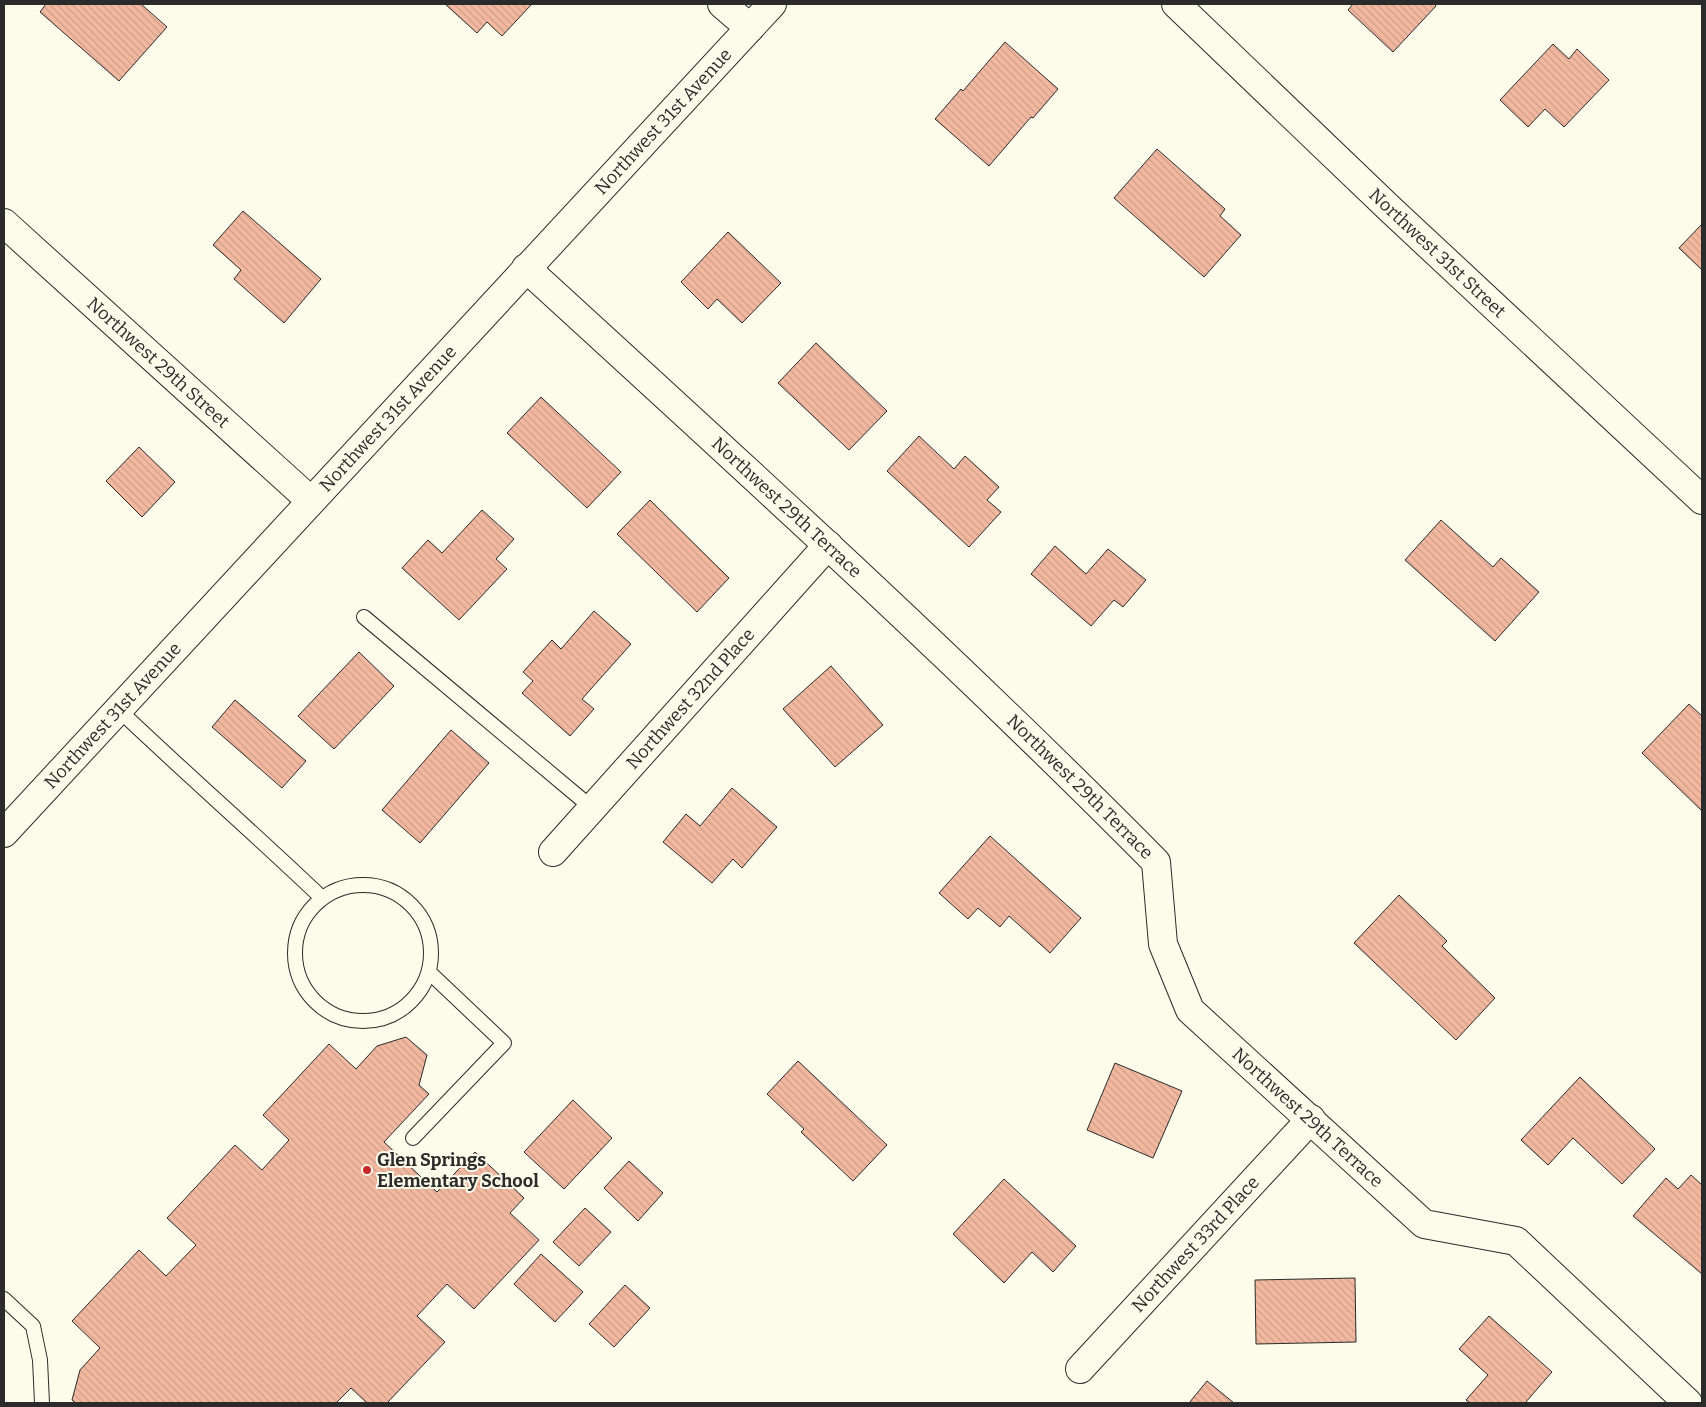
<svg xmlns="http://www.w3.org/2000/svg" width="1706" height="1407" font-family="Bitter,serif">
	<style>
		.building { fill: url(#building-back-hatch); stroke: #2b2b2b }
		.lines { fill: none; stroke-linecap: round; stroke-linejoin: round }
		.service-casing { stroke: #2b2b2b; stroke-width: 16 }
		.minor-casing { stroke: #2b2b2b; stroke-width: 30 }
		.tertiary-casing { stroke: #2b2b2b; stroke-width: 30 }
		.service { stroke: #fdfbea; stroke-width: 14 }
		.minor { stroke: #fdfbea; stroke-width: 28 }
		.tertiary { stroke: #fdfbea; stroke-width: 28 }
		.poi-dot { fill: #c62828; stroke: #fdfbea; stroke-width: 2 }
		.labels { text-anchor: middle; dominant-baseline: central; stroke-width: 4; stroke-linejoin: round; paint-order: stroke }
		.street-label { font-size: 18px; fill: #2b2b2b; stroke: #fdfbea }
		.poi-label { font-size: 18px; font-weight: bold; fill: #2b2b2b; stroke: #fdfbea; text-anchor: start }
	</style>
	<defs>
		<pattern id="building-back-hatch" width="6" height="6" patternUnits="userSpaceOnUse" patternTransform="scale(1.25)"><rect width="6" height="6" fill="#f2b8a0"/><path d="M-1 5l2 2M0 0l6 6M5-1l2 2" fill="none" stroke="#d09e8a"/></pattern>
	</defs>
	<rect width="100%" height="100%" fill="#fdfbea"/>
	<path class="building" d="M46,4H141L167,27L119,81L40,12Z
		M445,4H530L531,5L502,36L487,22L477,33Z
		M1353,4H1434L1436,6L1393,52L1348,10Z
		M1005,42L1058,89L1033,118L1031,117L989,166L935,119L961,89L963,91Z
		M1553,44L1569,59L1577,49L1609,80L1564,127L1545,109L1528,127L1500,100Z
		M1157,149L1225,209L1220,216L1241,235L1204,277L1114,198Z
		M243,211L321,279L284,323L234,279L241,270L213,245Z
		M1702,224V270L1679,248Z
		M728,232L781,283L742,323L717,299L708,309L681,282Z
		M816,343L887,411L849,450L778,383Z
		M541,397L621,472L587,508L507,433Z
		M919,436L954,469L965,456L999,487L987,500L1001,512L969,547L887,471Z
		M139,447L175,482L142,517L106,481Z
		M650,500L729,578L697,612L617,534Z
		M482,510L514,539L496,559L507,569L459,620L402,568L428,540L442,553Z
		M1441,520L1493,567L1501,558L1539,592L1495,641L1405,560Z
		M1055,546L1086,574L1108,549L1146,580L1123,607L1114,600L1091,626L1031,574Z
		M594,611L631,644L582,699L594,709L570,736L522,693L533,681L523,672L552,640L561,649Z
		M359,652L394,686L334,749L298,716Z
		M831,666L883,725L835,767L783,709Z
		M235,700L306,761L282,788L212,727Z
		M1689,704L1702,716V811L1642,753Z
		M451,730L489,763L420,843L382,810Z
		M732,788L777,827L742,868L733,859L712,883L663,842L686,814L700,826Z
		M990,836L1081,918L1050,953L1009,916L1000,927L978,908L968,919L939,893Z
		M1399,895L1447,941L1442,946L1495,998L1456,1040L1354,943Z
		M406,1037L427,1055L419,1085L429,1094L384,1142L437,1192L475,1152L524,1198L510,1213L539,1240L474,1309L447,1284L417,1316L445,1342L387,1403H367L351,1388L336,1403H76L72,1400L80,1370L100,1348L72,1321L139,1250L166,1276L196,1245L167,1218L235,1145L262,1170L289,1140L263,1115L329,1044L356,1069L377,1046Z
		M798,1061L887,1145L853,1181L801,1132L804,1129L767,1094Z
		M1115,1063L1182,1091L1153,1158L1087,1130Z
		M1580,1077L1655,1149L1622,1184L1573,1138L1548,1165L1521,1140Z
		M573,1100L612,1138L564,1189L524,1152Z
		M629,1161L663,1193L638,1221L604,1188Z
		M1691,1175L1702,1185V1274L1633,1216L1666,1178L1678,1189Z
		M1004,1179L1076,1246L1053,1272L1032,1252L1004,1283L953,1234Z
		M585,1208L611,1232L579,1266L553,1242Z
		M541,1254L583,1292L555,1322L514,1284Z
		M1355,1278L1356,1342L1256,1344L1255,1280Z
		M625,1285L650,1308L614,1347L589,1324Z
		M1489,1316L1552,1372L1525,1403H1470L1466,1400L1488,1375L1459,1349Z
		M1207,1381L1234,1403H1189Z"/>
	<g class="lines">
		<defs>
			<path id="service" d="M364,617L592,808
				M118,709C185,773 255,834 322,898
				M295 953a68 68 0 1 1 136 0a68 68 0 1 1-136 0Z
				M413,1138L504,1043L429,972
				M4,1299L33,1326L40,1360L42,1403"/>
			<g id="minor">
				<path d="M722,4L750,28"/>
				<path id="s1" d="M1176,4L1390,209L1702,500"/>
				<path id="s2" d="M4,223L311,501"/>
				<path id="s3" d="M526,268C739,463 953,657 1156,862L1163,944L1190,1010L1424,1224L1516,1241L1688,1403"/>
				<path id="s4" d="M553,852L828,545"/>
				<path id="s5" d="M1080,1369L1311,1119"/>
			</g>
			<g id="tertiary">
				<path id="s6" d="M4,833L772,4"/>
			</g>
		</defs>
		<use href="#service" class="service-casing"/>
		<use href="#minor" class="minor-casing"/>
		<use href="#tertiary" class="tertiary-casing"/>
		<use href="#service" class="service"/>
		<use href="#minor" class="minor"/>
		<use href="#tertiary" class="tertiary"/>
	</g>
	<circle class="poi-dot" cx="367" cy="1170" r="5"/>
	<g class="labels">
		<g class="street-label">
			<text stroke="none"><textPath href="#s6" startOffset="970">Northwest 31st Avenue</textPath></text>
			<text stroke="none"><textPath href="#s1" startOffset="361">Northwest 31st Street</textPath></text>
			<text stroke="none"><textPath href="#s2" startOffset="208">Northwest 29th Street</textPath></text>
			<text stroke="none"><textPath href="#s6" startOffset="565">Northwest 31st Avenue</textPath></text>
			<text stroke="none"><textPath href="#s3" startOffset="354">Northwest 29th Terrace</textPath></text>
			<text stroke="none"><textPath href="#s4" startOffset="206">Northwest 32nd Place</textPath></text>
			<text stroke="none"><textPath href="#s6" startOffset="160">Northwest 31st Avenue</textPath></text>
			<text stroke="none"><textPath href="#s3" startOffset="759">Northwest 29th Terrace</textPath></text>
			<text stroke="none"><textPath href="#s3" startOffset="1179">Northwest 29th Terrace</textPath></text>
			<text stroke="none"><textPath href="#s5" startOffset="170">Northwest 33rd Place</textPath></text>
		</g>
		<g class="poi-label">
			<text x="377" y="1160">Glen Springs<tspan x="377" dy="21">Elementary School</tspan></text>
		</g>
	</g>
	<rect width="1706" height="1407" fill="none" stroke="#2b2b2b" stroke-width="10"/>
</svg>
